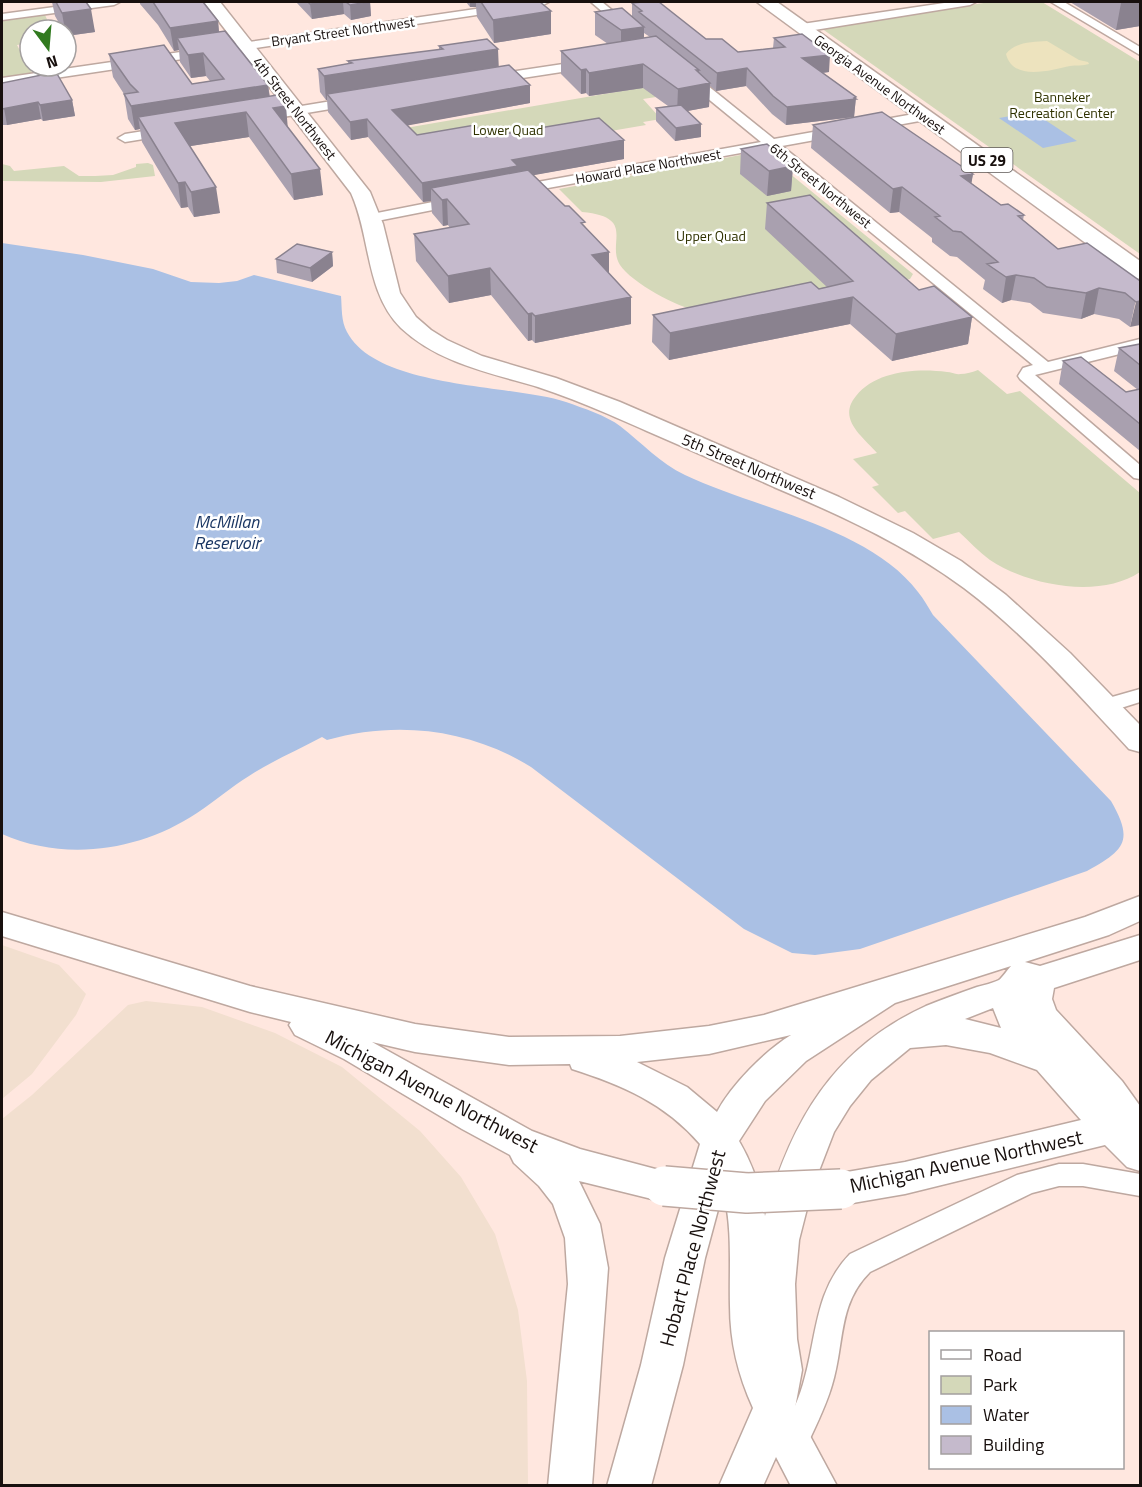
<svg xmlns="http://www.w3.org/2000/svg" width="1142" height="1487" font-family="'Titillium Web',sans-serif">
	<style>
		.medical { fill: #f2dfcf }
		.green { fill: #d4d8b9 }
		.sand { fill: #ede3be }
		.water { fill: #aac0e4 }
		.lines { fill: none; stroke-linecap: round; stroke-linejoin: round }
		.street-casing { stroke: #bea8a0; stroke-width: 3 }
		.secondary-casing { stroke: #bea8a0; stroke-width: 3 }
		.highway-casing { stroke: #bea8a0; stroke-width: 3 }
		.street { fill: #fff; fill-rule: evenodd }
		.secondary { fill: #fff; fill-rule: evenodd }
		.highway { fill: #fff; fill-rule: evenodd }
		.secondary-bridge-casing { stroke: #bea8a0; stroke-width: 42; stroke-linecap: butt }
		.secondary-bridge { stroke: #fff; stroke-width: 39 }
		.wall { fill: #a9a0af; fill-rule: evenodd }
		.shaded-wall { fill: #8a828f }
		.building { fill: #c5bacc; stroke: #8a828f; stroke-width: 1.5 }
		.labels { text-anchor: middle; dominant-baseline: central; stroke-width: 5; stroke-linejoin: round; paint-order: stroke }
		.far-street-label { font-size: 14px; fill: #18100e; stroke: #fff }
		.far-park-label { font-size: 14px; fill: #2f3200; stroke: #fff }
		.shield { fill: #fff; stroke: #5d5856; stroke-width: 1.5 }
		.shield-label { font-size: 15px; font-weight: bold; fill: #18100e }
		.street-label { font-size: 16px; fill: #18100e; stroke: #fff }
		.water-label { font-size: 18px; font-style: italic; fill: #1a3663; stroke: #fff }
		.near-street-label { font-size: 20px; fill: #18100e; stroke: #fff }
	</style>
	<rect width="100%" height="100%" fill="#ffe7df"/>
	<path class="medical" d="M2,945L59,965L86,994L76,1015L32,1074L2,1099Z
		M146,1001L202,1007L275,1033L342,1067L420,1131L461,1177L495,1234L518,1310L527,1381L528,1485H2V1119L32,1095L128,1005Z"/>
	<path class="green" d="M990,2H1042L1140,62V254L821,28Z
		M45,15L52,30H30V43L17,45L32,73L2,78V21Z
		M645,87L656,97L643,99L661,119L643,122L646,125L488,152L388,131Z
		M762,151L913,274L910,279C867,288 824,300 780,306C765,309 750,308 735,309C723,309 710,311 698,310C679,309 631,282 620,265C606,243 637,217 582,212L559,189Z
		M148,163L153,165L155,176L101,182L2,181V164L10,166L14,171L64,166L79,176H95L113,175L136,167V164Z
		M978,370L1007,394L1020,391L1140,493V572C1100,599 1029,586 990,560C979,552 969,541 959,532L933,539L905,511L898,513L872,487L879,485L853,459L877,453C862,436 837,419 856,396C876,371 916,368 947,372C951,372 956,375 960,374C966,374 973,372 978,370Z"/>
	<path class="sand" d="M1047,41L1079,60L1088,62L1089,64C1083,66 1076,65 1070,66C1051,70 1013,82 1006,54C1015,42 1032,42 1047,41Z"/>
	<path class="water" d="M1033,112L1077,141L1043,148L999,118Z
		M2,243L83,255L153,269L191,282L219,283L237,281L254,275L341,296C342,308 341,321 347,332C377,389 510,384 566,402C583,408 607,416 620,426C642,443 660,463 685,475C756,509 869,527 918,592C924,599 928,607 933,615L1111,801C1134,841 1125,850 1087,871L860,949L815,955L792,953L744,929L531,767C470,729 397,720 327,740L322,737C298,750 272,761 249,776C231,787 215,801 197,813C140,851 65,862 2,834Z"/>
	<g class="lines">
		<defs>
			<path id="street" d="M92,2H120L114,5L2,20V14Z
				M523,2H549L543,5L2,86V78Z
				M591,2H602L634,28L628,32L624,30Z
				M951,2H976L970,5L802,32L796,28L802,24Z
				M1051,2H1064L1140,47V55Z
				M590,60L594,61V67L490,83L484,79L490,75Z
				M688,72L692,73L774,139L925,112L930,113L931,116L925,120L782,146L1048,362L1140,339V349L1035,375L1140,465V479L1134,478L1020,379L1018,376L1023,368L1033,365L768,148L515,194L508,190L515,186L761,142L684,79L682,76Z
				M356,97L360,98L362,101L360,104L259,121L253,117L259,113Z
				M169,127L174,128L176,131L174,134L125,142L118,138L125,134Z
				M458,197L463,198L465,201L463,204L372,222L365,218L372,214Z
				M1140,689V702L1105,713L1098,711L1095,706L1098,701Z
				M1059,1164H1083L1140,1174V1196L1083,1186H1059L1032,1193L870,1272C837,1305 845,1343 832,1385C825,1409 813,1431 803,1454L792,1458L781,1454L777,1444C786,1424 797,1405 803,1384C817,1338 814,1291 850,1254L1017,1175Z"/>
			<path id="secondary" d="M204,2H220L370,192L383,224L400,293L416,317L431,330L447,340L482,356L556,378L620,402L839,497L913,533L961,561L1006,595L1070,653L1140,725V752L1129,749C1077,693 1025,634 964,588C906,545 840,515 774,487C719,462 663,438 608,414C585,404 562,395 538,387C491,373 438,363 401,328C365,292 371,237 351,193Z
				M1140,896V921L1109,935L1025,962L1040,966L1140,935V960L1054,988L1052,999L1056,1010L1122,1081L1140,1106V1171L1127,1167L1105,1145L905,1194L841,1205L827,1200L822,1189L827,1178L841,1173L905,1162L1081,1120L1037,1070L990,1053L946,1045L910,1048L871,1080L850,1106L834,1132L812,1189L799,1240L795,1284L797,1339L802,1370L795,1408L837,1486H791L776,1457L763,1486H719L753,1408C738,1375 730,1342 730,1306C729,1268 733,1227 723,1191L705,1258L683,1365L651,1486H607L641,1365L665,1258L700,1144C665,1103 622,1085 572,1069L570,1064L509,1065L415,1052L372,1042L532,1131L580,1149L678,1175L683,1186L678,1197L664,1202L579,1181L600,1224L608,1268L592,1486H548L568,1284L565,1238L553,1204L539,1186L514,1163L510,1155L462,1129L344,1059L295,1035L289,1025L291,1022L250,1012L2,936V912L250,986L415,1024L509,1037L620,1036L709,1026L764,1015L1085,917ZM1011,966C1007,970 1003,977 999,980C993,983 984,985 977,987C960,993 943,999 926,1006C834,1048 791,1121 765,1216C761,1189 753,1165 739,1141L765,1101L806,1061L895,1003ZM993,1008L1001,1028L965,1019ZM791,1035C765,1051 732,1084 717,1112L687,1087L637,1062L709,1054Z"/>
			<path id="highway" d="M757,2H777L1140,261V279L1132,277Z"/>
		</defs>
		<use href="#street" class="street-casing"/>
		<use href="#secondary" class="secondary-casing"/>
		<use href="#highway" class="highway-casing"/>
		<use href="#street" class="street"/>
		<use href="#secondary" class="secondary"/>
		<use href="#highway" class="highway"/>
		<defs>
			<path id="secondary-bridge" d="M664,1186L747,1193L841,1189"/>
		</defs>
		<use href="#secondary-bridge" class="secondary-bridge-casing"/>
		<use href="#secondary-bridge" class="secondary-bridge"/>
	</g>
	<path class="wall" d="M52,2H86L95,32L66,36V30H63L55,16Z
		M140,2H203L218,21L219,32L268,85L270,97L288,127L323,195L294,200L249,137L190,146L220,213L194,217L188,207L181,208L142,142L140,129L135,130L128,119L124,94L113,77L109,54L192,84L210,81L206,76L191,78L180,62L179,50L174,51L158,25L140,4Z
		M296,2H370L371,16L351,20L344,14L312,19Z
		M466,2H540L551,34L494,43L477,17L476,7H470Z
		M1070,2H1140V26L1116,30Z
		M632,3L706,39L738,52L773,48L774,38L829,72L823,73L856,97L854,117L786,125L772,114L746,86L716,91L710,86L709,107L687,111L701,137L675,141L656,121V108L668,106L643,88L589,96L586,93L581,94L561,74V51L608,44L595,35V12L632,16ZM644,33L650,37L644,38Z
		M439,46L499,67L530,85V103L407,125L417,135L624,140V159L533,175L585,226L609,273L631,324L535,343L532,340L528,341L491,295L449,303L416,261L414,234L450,228L448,225L443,226L432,213L431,201L423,202L368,137L351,140L328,112L327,100H326L320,92L318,69L348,64V61L439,50Z
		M2,83L72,100L75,116L43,121L41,119L7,125H2Z
		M813,125L973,174L971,183L1001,205L1024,215L1023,220L1058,249L1140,281L1130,327L1119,319L1094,314L1081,319L1043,313L1030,303L1011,300L1002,303L983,289L985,280L957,257L950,256L932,242V238L899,212L890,213L811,148Z
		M741,149L793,166L791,191L767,196L740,174Z
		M767,203L919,290L972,317L968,344L892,361L850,324L669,360L652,342L653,315L827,287L765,229Z
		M332,252L333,266L312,282L277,273L276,259Z
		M1140,344V451L1059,384L1063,361L1126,392L1138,390L1114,371L1119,348Z"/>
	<path class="shaded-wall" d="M329,2H343L344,14L312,19L310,4Z
		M370,2L371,16L351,20L350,5Z
		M470,2H476V7H470Z
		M1132,2H1140V26L1116,30L1121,3Z
		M91,9L95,32L66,36L62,13Z
		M551,11V34L494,43L493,20Z
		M218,21L220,44L177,38L179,50L174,51L170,28Z
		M644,27V50L621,53V30Z
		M498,49L499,72L327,94V100H326L324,76Z
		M203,53L206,76L191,78L188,55Z
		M830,55L829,72L801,75L802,58Z
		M643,64V88L589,96V73Z
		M747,68L746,86L716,91L717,73Z
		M586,69V93L581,94V70Z
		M696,70H699L698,85L710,83L709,107L677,113L678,89Z
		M268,85L271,109L246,113L249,137L178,148L138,117L140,129L135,130L131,106Z
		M530,85V103L394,128L392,110Z
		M856,97L854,117L786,125L787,107Z
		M72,100L75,116L43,121L40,105Z
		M38,102L41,119L7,125L4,108Z
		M286,106L288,130L273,108Z
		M367,119L368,137L351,140L350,122Z
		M701,124V137L675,141L676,128Z
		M624,140V159L518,178L431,188V201L423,202L422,183L512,160Z
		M793,166L791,191L767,196L769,171Z
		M320,169L323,195L294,200L291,174Z
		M973,174L969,198L961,176Z
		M185,182L188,207L181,208L178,183Z
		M216,187L220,213L194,217L191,192Z
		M902,187L899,212L890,213L893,189Z
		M447,199L448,225L443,226L442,200Z
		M332,252L333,266L312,282L310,268Z
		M609,252V278L592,255Z
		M490,268L491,295L449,303L448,276Z
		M1016,275L1011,300L1002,303L1006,277Z
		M1099,288L1094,314L1081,319L1086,293Z
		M631,297V324L535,343V316Z
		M853,297L850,324L669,360L670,333Z
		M1140,301V325L1130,327L1136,302Z
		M532,313V340L528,341V314Z
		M972,317L968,344L892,361L896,334Z"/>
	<path class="building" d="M56,2H86L91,9L62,13Z
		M153,2H203L218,21L170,28Z
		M308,2H329L310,4Z
		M346,2H368L350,5Z
		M481,2H540L551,11L493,20Z
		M643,2H659L706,39H722L738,52L785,47L774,38L802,34L830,55L802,58L856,97L854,98L856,99L787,107L773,96L747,68L717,73L639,12L642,11L632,3Z
		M622,8L644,27L621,30L595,12Z
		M225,31L268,85L131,106L124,94L138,92L130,84L109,54L164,45L192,84L224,79L203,53L188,55L177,38Z
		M656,36L699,70H696L710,83L678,89L643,64L589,73L586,69L581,70L561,51Z
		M487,39L498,49L324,76L318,69L352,63L348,61L443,49L439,46Z
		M509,65L530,85L392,110L417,135L475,125L486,137L599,118L624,140L512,160L518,166L422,183L367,119L350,122L327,94Z
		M56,72L72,100L40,105L38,102L2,109V83Z
		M277,95L286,106L273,108L320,169L291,174L246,112L175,123L216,187L191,192L185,182L178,183L138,117Z
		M681,105L701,124L676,128L656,108Z
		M882,112L973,174L961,176L1001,205L1008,204L1024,215L1018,216L1058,249L1087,243L1140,281V301L1136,302L1125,293L1099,288L1086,293L1047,287L1034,278L1016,275L1006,277L987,264L998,262L961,232L953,231L935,217L940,216L902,187L893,189L813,125Z
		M767,144L793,166L769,171L741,149Z
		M528,170L565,206H569L585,222L581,223L609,252L592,255L631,297L535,316L532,313L528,314L490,268L448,276L414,234L469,224L447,199L442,200L431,188Z
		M810,195L919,290L934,286L972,317L896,334L853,297L670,333L653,315L811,282L819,289L853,281L767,203Z
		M297,244L332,252L310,268L276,259Z
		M1140,344V365L1119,348Z
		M1081,357L1126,392L1140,389V424L1063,361Z"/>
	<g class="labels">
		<g class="far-street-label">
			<text transform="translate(343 31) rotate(-8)">Bryant Street Northwest</text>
			<text transform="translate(880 84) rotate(36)">Georgia Avenue Northwest</text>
			<text transform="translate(295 108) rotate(52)">4th Street Northwest</text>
			<text transform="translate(648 166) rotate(-10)">Howard Place Northwest</text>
			<text transform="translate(821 185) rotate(39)">6th Street Northwest</text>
		</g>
		<g class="far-park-label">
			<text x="1062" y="96">Banneker<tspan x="1062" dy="16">Recreation Center</tspan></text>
			<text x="508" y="129">Lower Quad</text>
			<text x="711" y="235">Upper Quad</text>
		</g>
		<rect class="shield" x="961.5" y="148" width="51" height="24" rx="4.5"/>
		<g class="shield-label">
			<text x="987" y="160">US 29</text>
		</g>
		<g class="street-label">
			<text transform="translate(749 466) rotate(23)">5th Street Northwest</text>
		</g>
		<g class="water-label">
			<text x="227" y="521">McMillan<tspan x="227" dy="21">Reservoir</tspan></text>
		</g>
		<g class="near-street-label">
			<text transform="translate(432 1091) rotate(28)">Michigan Avenue Northwest</text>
			<text transform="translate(966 1161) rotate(-12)">Michigan Avenue Northwest</text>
			<text transform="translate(692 1248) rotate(-75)">Hobart Place Northwest</text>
		</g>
	</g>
	<rect width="1142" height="1487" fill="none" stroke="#18100e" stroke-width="6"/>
	<rect x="929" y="1331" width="195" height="138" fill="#ffffff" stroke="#a39f9f" stroke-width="1.5"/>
	<rect x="941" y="1350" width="30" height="9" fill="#ffffff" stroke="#a39f9f" stroke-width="1.5"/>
	<text x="983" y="1361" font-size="18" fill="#18100e">Road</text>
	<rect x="941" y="1376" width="30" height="18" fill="#d4d8b9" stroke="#a39f9f" stroke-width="1.5"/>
	<text x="983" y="1391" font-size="18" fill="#18100e">Park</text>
	<rect x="941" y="1406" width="30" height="18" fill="#aac0e4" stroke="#a39f9f" stroke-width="1.5"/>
	<text x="983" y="1421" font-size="18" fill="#18100e">Water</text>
	<rect x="941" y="1436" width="30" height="18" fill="#c5bacc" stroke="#a39f9f" stroke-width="1.5"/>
	<text x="983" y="1451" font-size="18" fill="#18100e">Building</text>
	<g transform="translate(48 48) rotate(164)"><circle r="28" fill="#ffffff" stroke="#a39f9f" stroke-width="1.5"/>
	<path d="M0-4.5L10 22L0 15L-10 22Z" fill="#317a1f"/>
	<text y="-9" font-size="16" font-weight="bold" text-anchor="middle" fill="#18100e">N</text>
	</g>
</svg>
